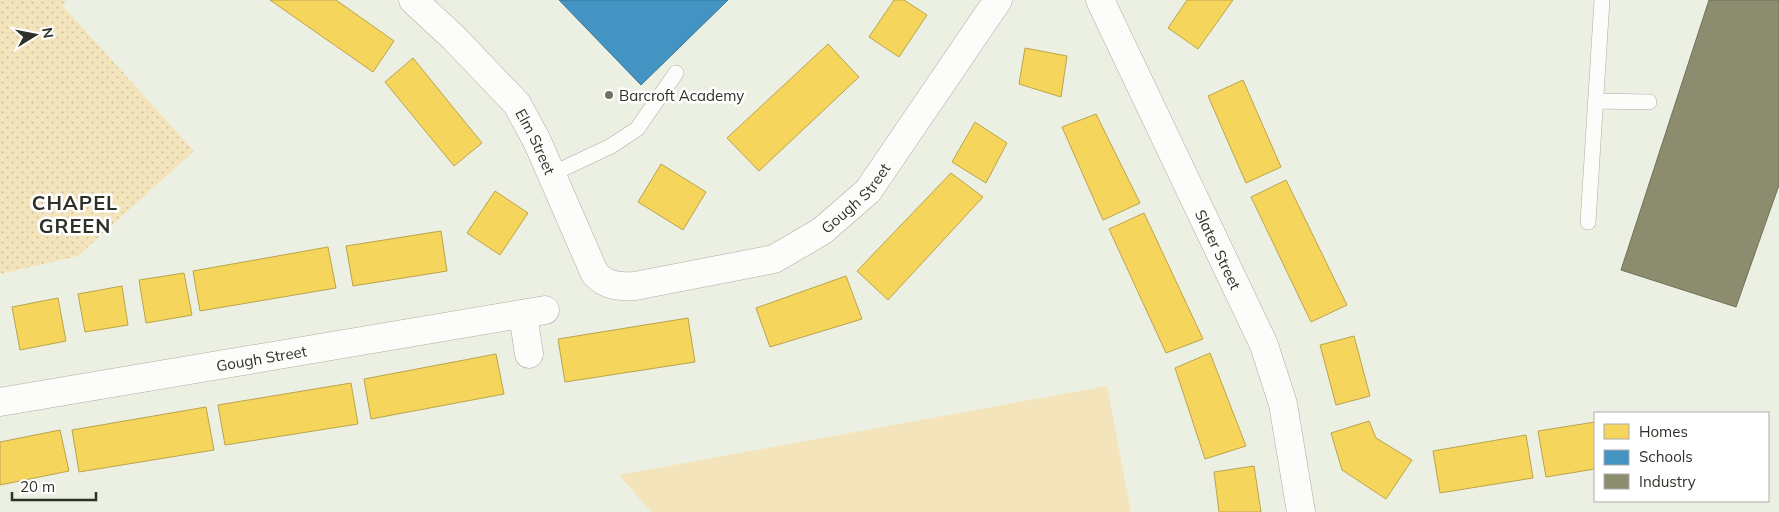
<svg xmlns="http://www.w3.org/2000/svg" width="1779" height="512" font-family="Mulish,sans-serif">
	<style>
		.green { fill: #f4e4bc }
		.park { fill: url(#park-dots) }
		.homes { fill: #f6d55c; stroke: #baa44c }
		.schools { fill: #4393c3; stroke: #3d7694 }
		.industry { fill: #8c8c6e; stroke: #707159 }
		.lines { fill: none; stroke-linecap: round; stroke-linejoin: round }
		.lane-casing { stroke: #abada3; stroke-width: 16 }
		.street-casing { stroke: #abada3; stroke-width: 29 }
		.secondary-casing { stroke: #abada3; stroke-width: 29 }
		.lane { stroke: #fcfdfb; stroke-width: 15 }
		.street { stroke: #fcfdfb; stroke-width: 28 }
		.secondary { stroke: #fcfdfb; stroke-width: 28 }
		.poi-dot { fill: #707468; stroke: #fff; stroke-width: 2 }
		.labels { text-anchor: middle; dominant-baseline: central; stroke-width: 5; stroke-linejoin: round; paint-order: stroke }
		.poi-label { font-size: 15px; fill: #2e3127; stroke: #fff; text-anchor: start }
		.street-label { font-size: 15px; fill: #2e3127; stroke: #fff }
		.district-label { font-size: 20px; font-weight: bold; letter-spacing: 1px; fill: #2e3127; stroke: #fff }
	</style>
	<defs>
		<pattern id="park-dots" width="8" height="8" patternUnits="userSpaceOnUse" patternTransform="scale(1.25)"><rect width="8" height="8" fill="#f4e4bc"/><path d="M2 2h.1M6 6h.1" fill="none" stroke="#d2c4a2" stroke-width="1.8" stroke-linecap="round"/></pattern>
	</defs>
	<rect width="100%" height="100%" fill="#ecf0e2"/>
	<path class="green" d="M1107,386L1131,512H651L619,475Z"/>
	<path class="park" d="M0,0H67L62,5L194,151L78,256L0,274Z"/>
	<path class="homes" d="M270,0H336L394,41L373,72Z
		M894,0H904L927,15L899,57L869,37Z
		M1187,0H1233L1198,49L1168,28Z
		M828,44L859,77L759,171L727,138Z
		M1025,48L1067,56L1061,97L1019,84Z
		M413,58L482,143L454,166L385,82Z
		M1243,80L1281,167L1246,183L1208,96Z
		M1096,114L1140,203L1103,220L1062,127Z
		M975,122L1007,143L986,183L952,162Z
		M661,164L706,192L683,230L638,202Z
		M951,173L983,197L888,300L857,271Z
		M1286,180L1347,305L1311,322L1251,197Z
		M495,191L528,213L500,255L467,233Z
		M1144,213L1203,339L1166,353L1109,229Z
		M441,231L447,271L353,286L346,246Z
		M328,247L336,288L200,311L193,271Z
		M184,273L192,315L146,323L139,280Z
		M846,276L862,319L770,347L756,308Z
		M122,286L128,325L85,332L78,294Z
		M58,298L66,341L20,350L12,307Z
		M688,318L695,362L565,382L558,339Z
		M1354,336L1370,396L1336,405L1320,345Z
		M1210,353L1246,446L1205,459L1175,368Z
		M496,354L504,394L371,419L364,379Z
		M351,383L358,424L225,445L218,405Z
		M206,407L214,450L79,472L72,430Z
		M1369,421L1376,438L1412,460L1386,499L1342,470L1331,433Z
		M1595,422V469L1546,477L1538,431Z
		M60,430L69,471L0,485V442Z
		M1526,435L1533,478L1440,493L1433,451Z
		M1254,466L1261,512H1219L1214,472Z"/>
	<path class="schools" d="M559,0H728L641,85Z"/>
	<path class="industry" d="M1709,0H1779V185L1736,307L1621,270Z"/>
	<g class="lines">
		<defs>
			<path id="lane" d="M1596,101L1649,102
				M552,174L611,146L637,129L676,73
				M1588,222L1602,0"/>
			<g id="street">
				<path id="s1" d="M413,0L454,38L517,104L537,141L595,274C607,286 619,287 635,286L774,259L822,231L868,191L998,0"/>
				<path d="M523,314L529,354"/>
				<path id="s2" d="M0,402L545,310"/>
			</g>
			<g id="secondary">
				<path id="s3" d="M1100,0L1264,345L1283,404L1301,512"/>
			</g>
		</defs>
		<use href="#lane" class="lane-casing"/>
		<use href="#street" class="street-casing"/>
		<use href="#secondary" class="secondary-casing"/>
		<use href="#lane" class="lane"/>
		<use href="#street" class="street"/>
		<use href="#secondary" class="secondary"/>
	</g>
	<circle class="poi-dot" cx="609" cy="95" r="5"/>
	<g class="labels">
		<g class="poi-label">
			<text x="619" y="95">Barcroft Academy</text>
		</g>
		<g class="street-label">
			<text stroke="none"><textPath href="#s1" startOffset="189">Elm Street</textPath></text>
			<text stroke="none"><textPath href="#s1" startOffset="622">Gough Street</textPath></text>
			<text stroke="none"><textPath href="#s3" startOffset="276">Slater Street</textPath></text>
			<text stroke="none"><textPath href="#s2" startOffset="265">Gough Street</textPath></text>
		</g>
		<g class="district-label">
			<text x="75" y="202">CHAPEL<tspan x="75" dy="23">GREEN</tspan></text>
		</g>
	</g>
	<rect x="1594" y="412" width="175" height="90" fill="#ffffff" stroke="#abada9"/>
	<rect x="1604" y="424" width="25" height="15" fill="#f6d55c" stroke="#abada9"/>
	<text x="1639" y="437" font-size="15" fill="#2e3127">Homes</text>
	<rect x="1604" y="450" width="25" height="15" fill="#4393c3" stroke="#abada9"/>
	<text x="1639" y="462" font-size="15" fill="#2e3127">Schools</text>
	<rect x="1604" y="474" width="25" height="15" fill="#8c8c6e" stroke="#abada9"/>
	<text x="1639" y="487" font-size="15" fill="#2e3127">Industry</text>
	<g transform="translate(35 35) rotate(80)" stroke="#ffffff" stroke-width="4" paint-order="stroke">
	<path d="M0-4L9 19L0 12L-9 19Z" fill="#2e3127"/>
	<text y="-8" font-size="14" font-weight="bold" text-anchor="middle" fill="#2e3127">N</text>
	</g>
	<path d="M12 492v8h84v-8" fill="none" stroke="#2e3127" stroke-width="2.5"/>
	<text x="20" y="492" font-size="15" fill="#2e3127" stroke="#ffffff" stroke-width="4" paint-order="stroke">20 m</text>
</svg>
